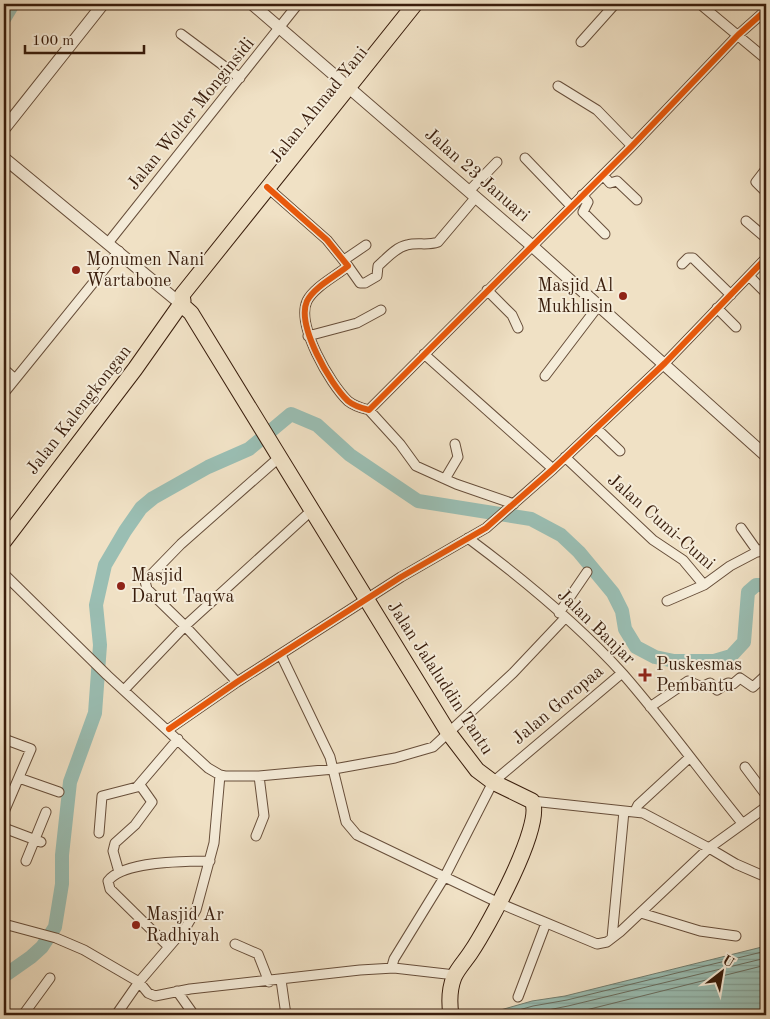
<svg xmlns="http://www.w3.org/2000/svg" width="770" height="1019" font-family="'Old Standard TT',serif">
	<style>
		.water { fill: url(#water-rules); stroke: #737e70 }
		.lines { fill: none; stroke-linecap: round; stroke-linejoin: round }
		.shore { stroke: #6a6e60; stroke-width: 1 }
		.river { stroke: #9abeb3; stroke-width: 14 }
		.minor-casing { stroke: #674e3a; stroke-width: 11 }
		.tertiary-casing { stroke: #674e3a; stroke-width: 13 }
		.trunk-casing { stroke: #391d0c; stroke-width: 17 }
		.minor { stroke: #f5ecd9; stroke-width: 9 }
		.tertiary { stroke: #f5ecd9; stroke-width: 11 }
		.trunk { stroke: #f0e1c5; stroke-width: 15 }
		.cycleway-casing { stroke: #f5ecd9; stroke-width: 9 }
		.cycleway { stroke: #e8590c; stroke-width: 6 }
		.poi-dot { fill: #8f2418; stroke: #f5ecd9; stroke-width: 2 }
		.labels { text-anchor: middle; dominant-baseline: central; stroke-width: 4; stroke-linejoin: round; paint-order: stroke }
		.street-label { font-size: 18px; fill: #391d0c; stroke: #f5ecd9 }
		.poi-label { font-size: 18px; fill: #391d0c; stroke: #f5ecd9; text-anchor: start }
	</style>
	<defs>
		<pattern id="water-rules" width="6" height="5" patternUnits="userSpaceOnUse" patternTransform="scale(1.25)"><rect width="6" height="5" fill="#9abeb3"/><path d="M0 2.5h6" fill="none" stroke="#85a399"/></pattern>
	</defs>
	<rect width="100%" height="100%" fill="#f0e1c5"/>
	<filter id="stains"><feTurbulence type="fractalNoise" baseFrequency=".004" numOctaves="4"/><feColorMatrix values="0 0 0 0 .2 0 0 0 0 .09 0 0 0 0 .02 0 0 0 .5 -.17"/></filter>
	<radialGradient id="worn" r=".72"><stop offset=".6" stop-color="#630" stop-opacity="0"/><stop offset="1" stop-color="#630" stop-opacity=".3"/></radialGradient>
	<path class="water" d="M766,946V1009L750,1014L483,1015L532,1001L565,996Z"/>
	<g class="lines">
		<path class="shore" d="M501,1015L533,1006L567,1000L766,951
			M523,1015L568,1006L766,958
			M556,1015L570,1014L766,965"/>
		<path class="river" d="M4,19L13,4
			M4,976L31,957L42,947L55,927L62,884V855L70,782L95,713L100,645L96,605L105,565L125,531L141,508L153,498L208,467L249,449L291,414L317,425L350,455L418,501L531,519L561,535L579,552L613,593L622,611L625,629L636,647L655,657L674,661H714L731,656L744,642L748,592L756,585H766"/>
		<defs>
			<path id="minor" d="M700,4L766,59
				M181,34L240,78
				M581,42L615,4
				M558,86L597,110L632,146
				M525,158L571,206
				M766,169L756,182L766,192
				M603,175L610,183L617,181L637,200
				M267,187L327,240L348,266C336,276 314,287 307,301C296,325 330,384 348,401C354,406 361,408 369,410L632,146L738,35L766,10
				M469,191L497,162
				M582,195L588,202L583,212L605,234
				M746,221L766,238
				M108,243L298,4
				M344,260L366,245
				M682,264L688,258H693L731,295
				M348,266L360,283H365L377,276L378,266C386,259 396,247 407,245C418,242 427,246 438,242L476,197
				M749,276L766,293
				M487,290L512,315L518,328
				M717,308L736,327
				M308,336L357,323L381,310
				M424,354L553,469
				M4,369L14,378
				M545,376L599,305
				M4,393L119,251
				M369,410L400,444L416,466L456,484L514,504
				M596,428L620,451
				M565,457L653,540L683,560L704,585L730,566L766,547
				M445,479L458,457L455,444
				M741,528L758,552
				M468,538C523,579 577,623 623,674C665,722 702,774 742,823
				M4,574L107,675L208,768L220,775L225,776H259L334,769L395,758L433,747L513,673L565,618
				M667,601L704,585
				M559,613L587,572
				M281,655L330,757L346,822L357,835L499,903L597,944L607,942L620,932L709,848L736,864L766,877
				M237,682L185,626L147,589L145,581L181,544L274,462
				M124,690L185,626L311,511
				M650,707L688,681L702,687L710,683L717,690L728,683L733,684L740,678L753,687L766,675
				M169,729L237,682L401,577L486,528L553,469L665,363L766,258
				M4,739L31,749L4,812
				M745,767L766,795
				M19,778L59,792
				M532,801L643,813L709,848L766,807
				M635,811L638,805L689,758
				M4,828L41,842
				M99,833L102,796L137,787L178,739
				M256,836L264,816L259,776
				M26,861L46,812
				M119,872L113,851L115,843L135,825L152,802L140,785
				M641,913L700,931L736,936
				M4,924L56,938L84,950L139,982L148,993L155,996L190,989L360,970L394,968L455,975
				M612,938L624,811
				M235,944L258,954L269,982
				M169,947L110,889L108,881C123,861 185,861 210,861
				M394,968L392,966L394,959L445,876L493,782L622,673
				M281,980L286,1015
				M177,991L194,1015
				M518,997L546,923
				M23,1015L50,978
				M116,1015L139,982L186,927L196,910L214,843L220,775"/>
			<path id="tertiary" d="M252,4L531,245L766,456
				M4,129L103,4
				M4,158L181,304"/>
			<path id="trunk" d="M181,304L191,313L448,732L477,770L493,782L532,801C545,824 487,928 471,952C466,960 458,968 454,977C449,990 449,1002 451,1015
				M4,541L135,369L183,301L182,295L415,4"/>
		</defs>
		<use href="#minor" class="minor-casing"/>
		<use href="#tertiary" class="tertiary-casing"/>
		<use href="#trunk" class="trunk-casing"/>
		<use href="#minor" class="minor"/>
		<use href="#tertiary" class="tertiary"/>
		<use href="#trunk" class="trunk"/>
		<defs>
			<path id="cycleway" d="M267,187L327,240L348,266C336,276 314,287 307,301C296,325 330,384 348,401C354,406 361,408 369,410L632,146L738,35L766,10
				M169,729L237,682L401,577L486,528L553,469L665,363L766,258"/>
		</defs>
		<use href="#cycleway" class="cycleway-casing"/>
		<use href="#cycleway" class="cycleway"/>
	</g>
	<g class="poi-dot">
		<circle cx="76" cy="270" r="5"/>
		<circle cx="623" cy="296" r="5"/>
		<circle cx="121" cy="586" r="5"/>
		<path d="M642.5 667.5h5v5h5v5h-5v5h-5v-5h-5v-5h5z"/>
		<circle cx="136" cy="925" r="5"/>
	</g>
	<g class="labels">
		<g class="street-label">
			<text transform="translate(319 105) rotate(-51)">Jalan Ahmad Yani</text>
			<text transform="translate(191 114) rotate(-51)">Jalan Wolter Monginsidi</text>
			<text transform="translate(477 175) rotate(41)">Jalan 23 Januari</text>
			<text transform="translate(79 410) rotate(-52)">Jalan Kalengkongan</text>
			<text transform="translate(661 522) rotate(41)">Jalan Cumi-Cumi</text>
			<text transform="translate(596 627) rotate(44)">Jalan Banjar</text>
			<text transform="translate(440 678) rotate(57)">Jalan Jalaluddin Tantu</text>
			<text transform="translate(558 705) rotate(-40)">Jalan Goropaa</text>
		</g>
		<g class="poi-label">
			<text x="86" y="260">Monumen Nani<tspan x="86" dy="21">Wartabone</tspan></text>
			<text x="613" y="286" text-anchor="end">Masjid Al<tspan x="613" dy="21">Mukhlisin</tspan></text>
			<text x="131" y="576">Masjid<tspan x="131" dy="21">Darut Taqwa</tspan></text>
			<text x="656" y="665">Puskesmas<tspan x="656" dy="21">Pembantu</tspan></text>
			<text x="146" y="915">Masjid Ar<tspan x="146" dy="21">Radhiyah</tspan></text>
		</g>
	</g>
	<rect width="770" height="1019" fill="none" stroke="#f0e1c5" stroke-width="20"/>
	<rect x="5" y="5" width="760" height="1009" fill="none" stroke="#391d0c" stroke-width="2.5"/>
	<rect x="10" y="10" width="750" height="999" fill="none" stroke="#391d0c"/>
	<g transform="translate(722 972) rotate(31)" stroke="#f5ecd9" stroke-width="4" paint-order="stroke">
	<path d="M0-4L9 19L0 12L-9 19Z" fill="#391d0c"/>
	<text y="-8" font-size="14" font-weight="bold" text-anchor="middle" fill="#391d0c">U</text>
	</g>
	<path d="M25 45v8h119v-8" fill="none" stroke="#391d0c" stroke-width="2.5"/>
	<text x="32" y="45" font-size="15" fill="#391d0c" stroke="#f5ecd9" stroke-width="4" paint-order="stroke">100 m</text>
	<rect width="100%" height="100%" filter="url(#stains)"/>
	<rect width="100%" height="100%" fill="url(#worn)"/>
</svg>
